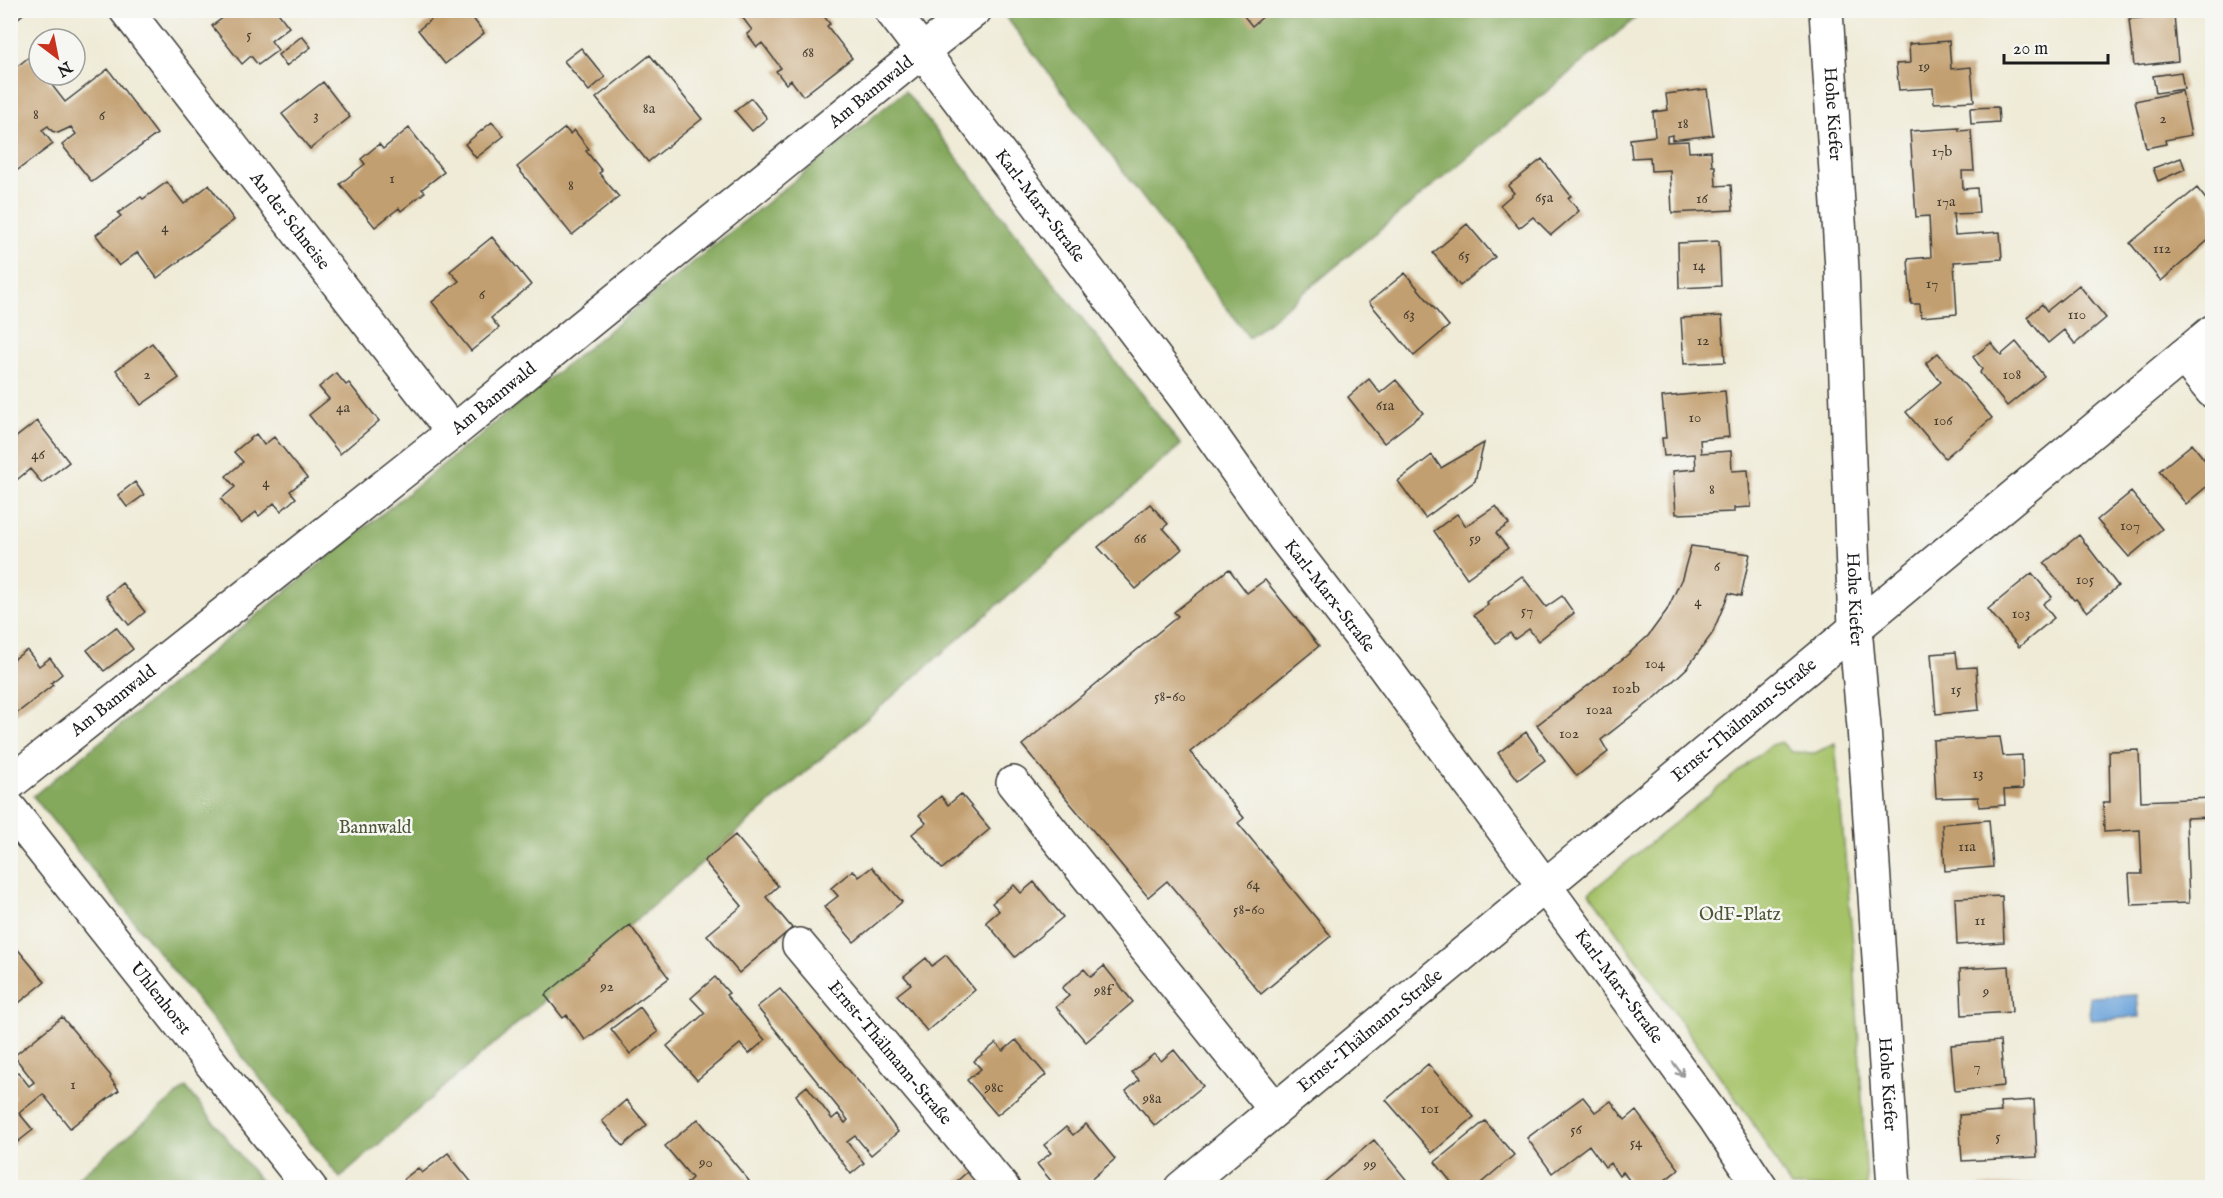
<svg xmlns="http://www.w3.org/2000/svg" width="2223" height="1198" font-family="'IM FELL English',serif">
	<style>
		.green { fill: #a5c268; stroke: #606f42; stroke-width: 1.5 }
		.forest { fill: #84a85c; stroke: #50623c; stroke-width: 1.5 }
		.water { fill: #6ba3da; stroke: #44607b; stroke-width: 1.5 }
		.building { fill: #c29f70 }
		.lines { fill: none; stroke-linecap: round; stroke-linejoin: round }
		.minor-casing { stroke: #3c3b38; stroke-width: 36 }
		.tertiary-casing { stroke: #3c3b38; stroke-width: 36 }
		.minor { stroke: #fff; stroke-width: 33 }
		.tertiary { stroke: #fff; stroke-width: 33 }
		.oneway { stroke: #999 }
		.labels { text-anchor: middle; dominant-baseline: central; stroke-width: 5; stroke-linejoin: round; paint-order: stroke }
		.number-label { font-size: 15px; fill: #463d31 }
		.street-label { font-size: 18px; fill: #1c1c1c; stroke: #f6f6f2 }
		.park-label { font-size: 18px; fill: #4c5637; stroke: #f6f6f2 }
	</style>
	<rect width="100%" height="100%" fill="#f6f6f2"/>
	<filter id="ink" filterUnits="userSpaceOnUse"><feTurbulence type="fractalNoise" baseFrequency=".0167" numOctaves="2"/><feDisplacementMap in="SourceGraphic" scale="12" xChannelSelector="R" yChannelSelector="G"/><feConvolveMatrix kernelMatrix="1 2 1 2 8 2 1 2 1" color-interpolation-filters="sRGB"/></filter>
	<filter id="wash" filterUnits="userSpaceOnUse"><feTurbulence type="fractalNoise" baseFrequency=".008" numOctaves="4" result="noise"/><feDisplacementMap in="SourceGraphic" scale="24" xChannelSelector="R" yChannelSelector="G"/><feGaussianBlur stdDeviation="1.35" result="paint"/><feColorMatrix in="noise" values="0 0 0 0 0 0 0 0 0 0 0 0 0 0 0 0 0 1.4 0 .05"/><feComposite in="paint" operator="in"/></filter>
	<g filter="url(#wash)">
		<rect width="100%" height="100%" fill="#efebd7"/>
		<path class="green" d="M1781,742L1791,752L1815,753L1835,743L1854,956L1867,1187H1791L1751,1120L1589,893L1771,745Z"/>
		<path class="forest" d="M1006,10L1644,11L1249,338L1003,13Z
			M905,91L1181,445L340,1178L33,796Z
			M186,1087L265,1187H67Z"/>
		<path class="water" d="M2137,995L2139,1017L2091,1020L2089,997Z"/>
		<g id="blocks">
			<path class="building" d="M10,10H28L12,23Z
				M226,10H276L289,27L271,41L278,50L258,65L251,56L242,64L212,26L224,17L221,14Z
				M443,10H467L484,33L445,64L418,30Z
				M742,10H815L817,13L820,11L830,24L827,26L852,58L803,96L791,80L786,84L776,71L781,68L762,43L757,47L747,34L752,30L739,13Z
				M1239,10H1271L1252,26Z
				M2174,15L2178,61L2134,66L2129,19Z
				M302,36L311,47L286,66L278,55Z
				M1949,41L1951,69L1971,67L1974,101L1934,103L1933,88L1899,90L1896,64L1910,63L1909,44Z
				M581,48L605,77L589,91L564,61Z
				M650,55L702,119L648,162L596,98Z
				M29,57L39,69V75H44L65,102L108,69L157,134L92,182L62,145L76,134L71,127L58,133L52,131L48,126L42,130L53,144L15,172L10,166V72Z
				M2181,72L2184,89L2156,93L2153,76Z
				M323,82L350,117L310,149L282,114Z
				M1707,89L1713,135L1672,140V135L1667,136V142L1688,141L1689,152L1711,151L1712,166H1715L1716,186L1731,185L1733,210L1672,213L1670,170L1651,171L1650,157L1632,158L1630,139L1655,136L1653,112L1668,110L1666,94Z
				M2182,91L2191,135L2165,140L2166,144L2146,148L2135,101Z
				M751,98L767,118L752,131L735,111Z
				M1998,107L1999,122L1971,124L1970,108Z
				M492,122L504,136L476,158L465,144Z
				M409,128L444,172L422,189L425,192L401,211L399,208L375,227L340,184L365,164L361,159L379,144L383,149Z
				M565,128L570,134L574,130L589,149L586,151L602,171L599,173L619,197L572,235L517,167Z
				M1959,128V131L1971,130L1974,171H1962L1963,189L1977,188L1979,213L1953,214L1955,235L2000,232L2002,259L1954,262L1957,314L1921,317L1920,304H1911L1908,259L1931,257L1929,216L1916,217L1910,131Z
				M2181,158L2185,169L2158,181L2153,168Z
				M1542,159L1571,196L1568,198L1579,211L1551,235L1533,217L1519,228L1500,205L1514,193L1508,186Z
				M167,182L184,204L209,185L234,220L157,278L138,252L119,266L96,235L121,216L118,213L141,197L143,199Z
				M2197,188L2212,207V237L2161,281L2130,243Z
				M1467,224L1495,257L1460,286L1433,253Z
				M492,237L531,285L491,318L499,328L471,351L432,302L459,281L450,271Z
				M1719,241L1721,286L1679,288L1678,243Z
				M1405,273L1449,326L1414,356L1369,302Z
				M2079,285L2106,318L2075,344L2064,330L2048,343L2027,317L2042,304L2047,311Z
				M1722,316L1725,362L1684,364L1681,318Z
				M2016,342L2044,376L2007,406L1980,373L1982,369L1973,357L1991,343L2001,355Z
				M152,343L179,378L141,405L116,370Z
				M1938,353L1992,418L1945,458L1906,412L1941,382L1926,363Z
				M336,373L346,385L349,383L379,421L340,454L309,415L329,399L319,387Z
				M1369,379L1380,393L1396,380L1423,413L1384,443L1348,397Z
				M1725,391L1729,437L1700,440L1701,453L1731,451L1732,471L1748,470L1751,507L1734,508V512L1676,514L1673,471L1696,469L1695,454L1664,456L1662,438H1666L1662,397Z
				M37,421L69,462L42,483L30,469L13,483L10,480V456L16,452L10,442Z
				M256,434L264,445L274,437L307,478L290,491L296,498L281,511L274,503L259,516L256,512L241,524L221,499L235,487L226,476L243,462L234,452Z
				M1484,443L1475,481L1425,518L1398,481L1432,455L1441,468Z
				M2192,444L2212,469V482L2186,504L2159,471Z
				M135,482L144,495L127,507L118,495Z
				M2131,492L2162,529L2129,557L2097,520Z
				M1150,504L1168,524L1163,528L1182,549L1136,589L1098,547Z
				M1496,506L1509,524L1496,533L1508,548L1467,578L1434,531L1457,514L1466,526Z
				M2079,535L2118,586L2087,612L2076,599L2074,600L2044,563Z
				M1691,546L1750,554L1741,596L1729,593L1712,634L1687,668L1656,697L1601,740L1608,752L1577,776L1537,725L1625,657L1648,636L1667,610L1682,578Z
				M1229,569L1247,593L1265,580L1319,646L1190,752L1244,818L1238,823L1331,936L1261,994L1167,881L1148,897L1022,745L1178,616L1174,612Z
				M2032,573L2052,597L2043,604L2054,618L2019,647L1988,609Z
				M1522,576L1546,607L1562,596L1574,613L1538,641L1529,629L1515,639L1510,633L1496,643L1474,615L1488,605L1487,602Z
				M122,583L145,612L129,625L106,596Z
				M116,627L133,649L104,671L87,650Z
				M27,650L39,666L50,658L62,674L51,683L53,685L12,717L10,662Z
				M1956,652L1958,668L1976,667L1979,710L1936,714L1931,654Z
				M1526,732L1545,760L1518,780L1498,753Z
				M2000,737L2003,756L2022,755L2023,789L2004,790L2005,805L1979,807L1978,797L1936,798L1933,740Z
				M2139,750L2141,801L2212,798V817L2186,818L2189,903L2131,905L2129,874H2142L2140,830L2104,832L2103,802H2110L2109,751Z
				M961,794L990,829L942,869L912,834L926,823L919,815L941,796L948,805Z
				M1989,820L1993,867L1945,871L1942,824Z
				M735,835L778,886L766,897L792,928L739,973L707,935L742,906L704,861Z
				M872,867L902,902L854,942L824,907L838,896L831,888L853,870L859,877Z
				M1034,882L1063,917L1015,957L986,922L999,911L992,903L1014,885L1021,893Z
				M2002,896L2004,942L1957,945L1955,898Z
				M630,925L669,978L585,1040L567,1015L563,1018L545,995Z
				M10,940L45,982L10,1010Z
				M946,955L975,990L927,1031L897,995L911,984L904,976L926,958L932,966Z
				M1104,966L1133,1002L1086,1042L1056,1007L1069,996L1062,988L1084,969L1091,977Z
				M2009,966L2012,1012L1962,1015L1960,969Z
				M715,977L729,993L726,995L765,1040L749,1054L740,1044L697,1080L667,1046L705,1013L691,998Z
				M780,989L875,1101L898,1132L871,1155L855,1136L847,1142L864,1163L851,1174L818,1130L796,1095L807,1086L832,1119L838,1114L845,1123L848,1120L757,1007Z
				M640,1007L658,1032L630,1054L611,1029Z
				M62,1017L111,1076L110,1078L119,1090L70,1128L43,1094L19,1113L33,1130L10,1148V1101L15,1097L10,1091V1078L18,1072L29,1086L34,1082L14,1056Z
				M1016,1040L1046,1075L997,1115L967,1080L981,1069L974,1061L996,1043L1003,1051Z
				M2000,1041L2004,1086L1955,1091L1951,1045Z
				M1174,1050L1203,1086L1155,1126L1126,1091L1139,1080L1132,1072L1154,1054L1161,1061Z
				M1428,1064L1474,1117L1432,1153L1386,1100Z
				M1583,1097L1595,1112L1611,1101L1625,1120L1636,1111L1679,1169L1655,1188H1635L1623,1172L1619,1176L1610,1163L1605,1167L1589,1145L1552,1173L1527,1138Z
				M626,1100L647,1125L623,1146L602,1121Z
				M2034,1100L2037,1157L1962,1161L1959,1115L2001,1112L2000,1102Z
				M698,1119L749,1181L741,1188H682L692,1178L665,1146Z
				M1485,1121L1514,1155L1475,1188H1456L1435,1162Z
				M1086,1124L1115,1159L1081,1188H1057L1037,1164L1051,1153L1044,1145L1066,1127L1073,1135Z
				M1374,1140L1413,1188H1317Z
				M448,1153L476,1188H410L404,1179L418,1168L422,1173Z
				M973,1167L990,1188H949Z
				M2038,1183V1188H1979V1186Z"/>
		</g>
	</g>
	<g filter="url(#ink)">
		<use href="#blocks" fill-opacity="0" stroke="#3c3b38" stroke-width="1.5"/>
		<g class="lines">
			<defs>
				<g id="minor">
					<path id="s1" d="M126,10L453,432"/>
					<path id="s2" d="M891,10L1186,399L1285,539L1385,668L1714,1117L1761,1188"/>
					<path d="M2183,356L2212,391"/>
					<path id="s3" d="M10,783L453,432L922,51L975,10"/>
					<path d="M1013,783L1275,1109"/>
					<path id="s4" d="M10,809L310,1188"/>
					<path id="s5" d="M799,945L1003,1188"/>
				</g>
				<g id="tertiary">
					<path id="s6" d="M1826,10L1842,269L1855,628L1864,727L1894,1188"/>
					<path id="s7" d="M1181,1188L2212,332"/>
				</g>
			</defs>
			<use href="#minor" class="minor-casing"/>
			<use href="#tertiary" class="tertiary-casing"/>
			<use href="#minor" class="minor"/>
			<use href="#tertiary" class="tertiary"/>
		</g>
		<defs><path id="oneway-shaft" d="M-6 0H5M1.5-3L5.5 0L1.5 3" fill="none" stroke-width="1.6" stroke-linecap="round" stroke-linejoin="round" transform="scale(1.5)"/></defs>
		<use class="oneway" href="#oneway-shaft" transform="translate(1678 1069) rotate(54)"/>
	</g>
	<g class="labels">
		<g class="number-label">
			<text x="249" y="34">5</text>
			<text x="808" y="52">68</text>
			<text x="1924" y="66">19</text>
			<text x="649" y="108">8a</text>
			<text x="36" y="114">8</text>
			<text x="102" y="115">6</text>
			<text x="316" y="115">3</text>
			<text x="2163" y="118">2</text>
			<text x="1683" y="123">18</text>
			<text x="1942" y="151">17b</text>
			<text x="392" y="178">1</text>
			<text x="571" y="185">8</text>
			<text x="1544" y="197">65a</text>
			<text x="1702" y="198">16</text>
			<text x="1946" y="201">17a</text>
			<text x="165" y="227">4</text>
			<text x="2162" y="248">112</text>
			<text x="1464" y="255">65</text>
			<text x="1699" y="265">14</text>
			<text x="1932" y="283">17</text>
			<text x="482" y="294">6</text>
			<text x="1409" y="314">63</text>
			<text x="2077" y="314">110</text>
			<text x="1703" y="340">12</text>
			<text x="147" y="374">2</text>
			<text x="2012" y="374">108</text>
			<text x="1385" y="405">61a</text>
			<text x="343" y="407">4a</text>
			<text x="1695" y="417">10</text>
			<text x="1943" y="420">106</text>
			<text x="38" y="454">46</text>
			<text x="266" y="482">4</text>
			<text x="1712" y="489">8</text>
			<text x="2130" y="525">107</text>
			<text x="1140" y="538">66</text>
			<text x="1475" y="538">59</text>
			<text x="1717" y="566">6</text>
			<text x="2085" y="579">105</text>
			<text x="1698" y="601">4</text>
			<text x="1527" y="610">57</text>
			<text x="2021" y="613">103</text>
			<text x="1655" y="663">104</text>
			<text x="1626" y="688">102b</text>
			<text x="1956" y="689">15</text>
			<text x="1170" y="696">58-60</text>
			<text x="1599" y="709">102a</text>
			<text x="1569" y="733">102</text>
			<text x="1978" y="773">13</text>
			<text x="1967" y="846">11a</text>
			<text x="1253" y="884">64</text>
			<text x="1249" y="909">58-60</text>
			<text x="1980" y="920">11</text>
			<text x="607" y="986">92</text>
			<text x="1103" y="990">98f</text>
			<text x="1986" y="991">9</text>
			<text x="1977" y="1066">7</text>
			<text x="73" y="1084">1</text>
			<text x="994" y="1087">98c</text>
			<text x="1152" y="1098">98a</text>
			<text x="1430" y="1108">101</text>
			<text x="1576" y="1129">56</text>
			<text x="1998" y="1136">5</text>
			<text x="1636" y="1142">54</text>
			<text x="706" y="1162">90</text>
			<text x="1370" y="1164">99</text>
		</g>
		<g class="street-label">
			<text stroke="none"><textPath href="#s3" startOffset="1104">Am Bannwald</textPath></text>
			<text stroke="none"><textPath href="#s6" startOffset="104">Hohe Kiefer</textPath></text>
			<text stroke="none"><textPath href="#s2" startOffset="246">Karl-Marx-Straße</textPath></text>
			<text stroke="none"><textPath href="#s1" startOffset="267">An der Schneise</textPath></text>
			<text stroke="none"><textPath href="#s3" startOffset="618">Am Bannwald</textPath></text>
			<text stroke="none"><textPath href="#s2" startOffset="732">Karl-Marx-Straße</textPath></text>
			<text stroke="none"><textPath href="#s6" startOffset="590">Hohe Kiefer</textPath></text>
			<text stroke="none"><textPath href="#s3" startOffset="132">Am Bannwald</textPath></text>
			<text stroke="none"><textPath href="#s7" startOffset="732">Ernst-Thälmann-Straße</textPath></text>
			<text stroke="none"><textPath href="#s2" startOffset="1218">Karl-Marx-Straße</textPath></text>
			<text stroke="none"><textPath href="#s4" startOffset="242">Uhlenhorst</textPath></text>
			<text stroke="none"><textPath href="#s7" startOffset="246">Ernst-Thälmann-Straße</textPath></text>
			<text stroke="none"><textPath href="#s5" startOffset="141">Ernst-Thälmann-Straße</textPath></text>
			<text stroke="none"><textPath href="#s6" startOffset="1076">Hohe Kiefer</textPath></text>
		</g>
		<g class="park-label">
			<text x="375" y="828">Bannwald</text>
			<text x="1740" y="915">OdF-Platz</text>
		</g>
	</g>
	<rect width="2223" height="1198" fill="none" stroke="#f6f6f2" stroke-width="36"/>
	<g transform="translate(57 57) rotate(148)"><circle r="28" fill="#f6f6f2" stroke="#9f9f9c" stroke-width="1.5"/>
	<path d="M0-4.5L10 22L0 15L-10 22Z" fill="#c8321e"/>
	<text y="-9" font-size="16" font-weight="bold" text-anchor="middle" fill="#1c1c1c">N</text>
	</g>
	<path d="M2004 54v9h104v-9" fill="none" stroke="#1c1c1c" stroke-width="3"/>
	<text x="2013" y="54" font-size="18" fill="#1c1c1c" stroke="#f6f6f2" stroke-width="4.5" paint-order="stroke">20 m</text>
</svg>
